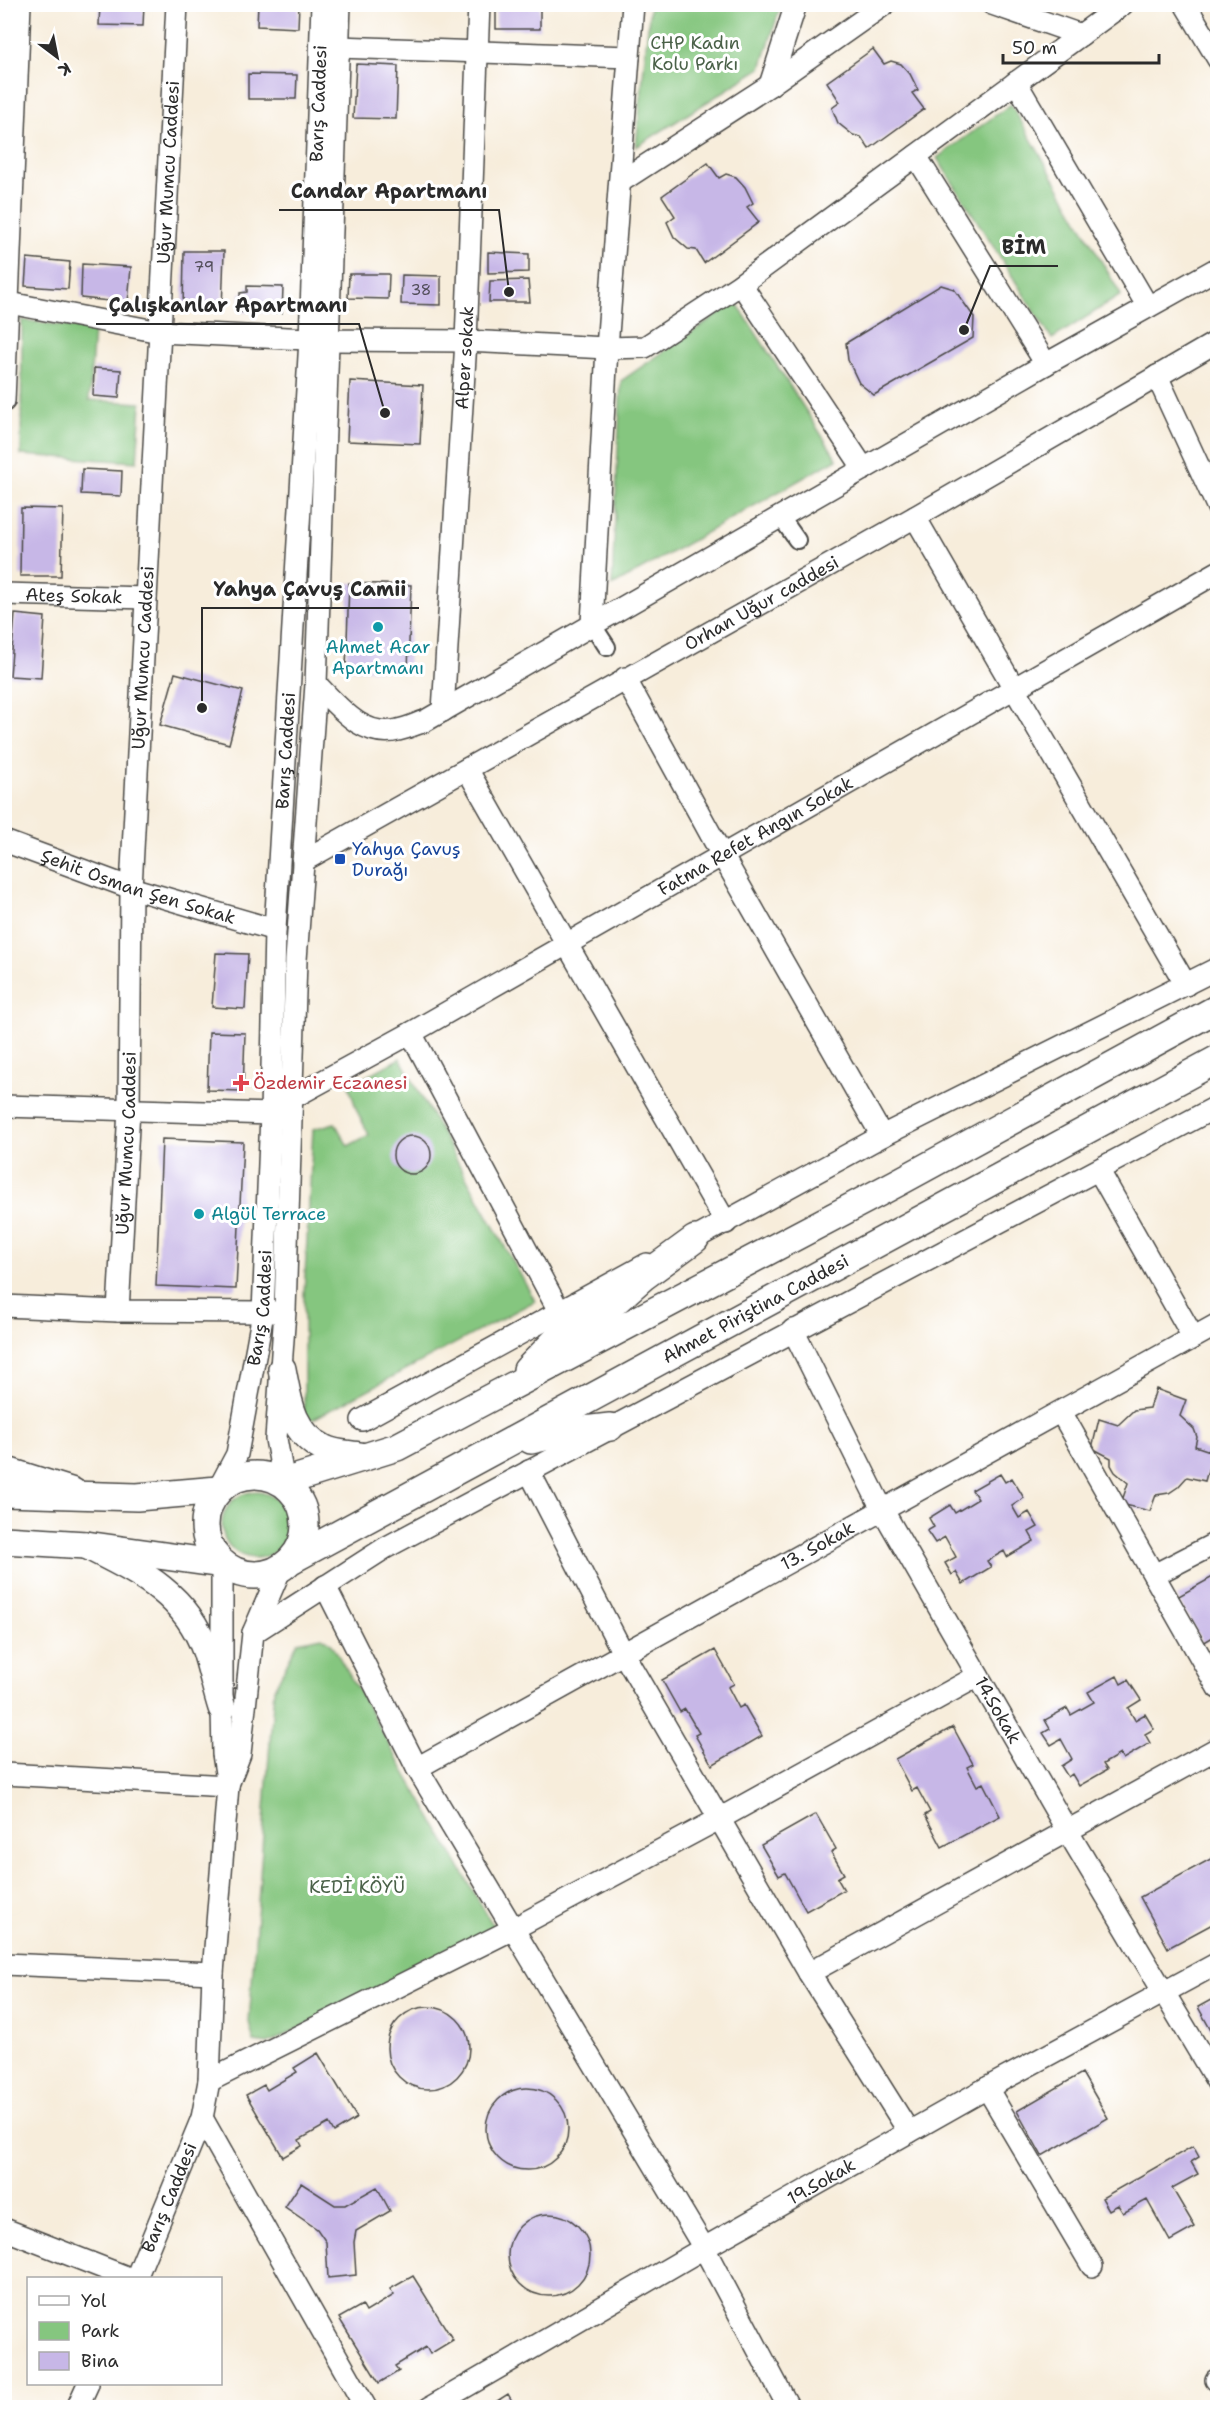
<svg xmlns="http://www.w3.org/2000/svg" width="1222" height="2412" font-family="'Shantell Sans',sans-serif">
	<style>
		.green { fill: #85c67f; stroke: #587855; stroke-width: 1.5 }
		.building { fill: #c7b7e7 }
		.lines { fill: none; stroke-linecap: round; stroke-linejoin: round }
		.pedestrian-casing { stroke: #4a4845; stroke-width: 20 }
		.minor-casing { stroke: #4a4845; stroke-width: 24 }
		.tertiary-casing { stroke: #4a4845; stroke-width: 30 }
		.pedestrian { stroke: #fff; stroke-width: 16 }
		.minor { stroke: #fff; stroke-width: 21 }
		.tertiary { stroke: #fff; stroke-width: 27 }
		.culture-dot { fill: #0f9aa8; stroke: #fff; stroke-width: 2 }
		.transit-dot { fill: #1a4fb4; stroke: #fff; stroke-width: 2 }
		.health-dot { fill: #e0444e; stroke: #fff; stroke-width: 2 }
		.labels { text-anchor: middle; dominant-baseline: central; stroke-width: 6; stroke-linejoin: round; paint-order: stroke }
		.number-label { font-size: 15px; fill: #524e5a }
		.park-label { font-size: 18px; fill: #4a6148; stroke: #fff }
		.street-label { font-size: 18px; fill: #2b2b2b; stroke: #fff }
		.culture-label { font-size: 18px; fill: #0d838f; stroke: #fff }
		.transit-label { font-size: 18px; fill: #164399; stroke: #fff; text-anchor: start }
		.health-label { font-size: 18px; fill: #be3a42; stroke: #fff; text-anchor: start }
		.leader { fill: none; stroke: #2b2b2b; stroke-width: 2 }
		.callout-dot { fill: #2b2b2b; stroke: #fff; stroke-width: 2 }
		.callout-label { font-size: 20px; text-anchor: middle; font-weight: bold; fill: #2b2b2b; stroke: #fff; stroke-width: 6; stroke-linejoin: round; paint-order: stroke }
	</style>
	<rect width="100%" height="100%" fill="#fff"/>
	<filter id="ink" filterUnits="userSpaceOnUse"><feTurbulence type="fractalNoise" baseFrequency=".0167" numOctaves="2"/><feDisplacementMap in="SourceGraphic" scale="12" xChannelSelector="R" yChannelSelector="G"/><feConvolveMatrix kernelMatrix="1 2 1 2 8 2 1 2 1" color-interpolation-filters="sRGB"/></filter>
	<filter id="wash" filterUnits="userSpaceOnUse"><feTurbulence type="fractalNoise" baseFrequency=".008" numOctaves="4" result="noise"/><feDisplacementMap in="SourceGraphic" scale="24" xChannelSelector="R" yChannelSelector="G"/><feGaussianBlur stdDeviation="1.35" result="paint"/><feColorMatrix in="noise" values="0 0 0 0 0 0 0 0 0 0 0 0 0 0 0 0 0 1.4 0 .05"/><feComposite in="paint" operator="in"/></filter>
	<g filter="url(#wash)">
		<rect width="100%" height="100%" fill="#f7eddb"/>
		<path class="green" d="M650,5H781L761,68L636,147Z
			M1011,104L1121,295L1052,339L937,158Z
			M736,302L837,459L612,586L621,381Z
			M22,320L94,330L89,400L141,403L137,462L21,455Z
			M400,1058L535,1301L304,1424V1294L313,1129L335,1123L348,1146L369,1135L357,1111L349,1086Z
			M222 1525a33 33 0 1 1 66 0a33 33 0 1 1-66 0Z
			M322,1637L331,1643L495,1929L268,2044L254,2042L249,2022L274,1689L298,1642Z"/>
		<g id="blocks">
			<path class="building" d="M100,4H144L143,26L99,25Z
				M258,4H299L298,28L257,26Z
				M496,4H540V29H496Z
				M873,49L884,64L891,61L901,64L910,74L918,90L912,93L924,109L869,149L861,137L853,135L838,123L832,108L840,102L827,82Z
				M356,64L398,66L396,119L353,118Z
				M248,74L297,75L296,99H248Z
				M708,163L719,178L726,174L736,177L745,187L753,203L747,207L759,222L704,263L696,250L688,249L674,237L667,222L675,216L662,196Z
				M184,251H224L222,311H183Z
				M488,252L529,254V272L488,273Z
				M27,258L70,262L68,289L25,286Z
				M82,264L131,267L128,303L81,298Z
				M349,274H389L388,299L348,298Z
				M402,275L441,276V305L401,304Z
				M528,280L530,302H489L490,281Z
				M941,285L954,289L974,317L973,338L874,395L859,383L848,360L846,343Z
				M247,286L283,287L282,313L240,312V293L247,292Z
				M94,368L121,370L119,398L93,396Z
				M350,381L423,385L420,444L347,441Z
				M82,469L122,471L121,496L81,494Z
				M21,508L63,509L61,576H20Z
				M349,583L411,585L408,671L346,669Z
				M15,614L45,617L41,678L10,676Z
				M175,673L243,691L229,744L160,725Z
				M216,953L248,954L245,1009L212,1007Z
				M209,1032L245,1033L243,1091L207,1090Z
				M393 1155a19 19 0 1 1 38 0a19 19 0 1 1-38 0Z
				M162,1139L243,1142L236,1289L156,1286Z
				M1156,1389L1186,1400L1180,1416L1194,1429L1197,1437L1195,1446L1213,1452L1205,1481L1187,1477L1178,1487L1169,1493L1156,1495L1150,1511L1121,1504L1128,1483L1115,1472L1111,1465V1458L1092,1448L1099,1419L1118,1425L1134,1410L1150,1408Z
				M1000,1474L1005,1482L1012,1478L1024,1498L1012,1506L1019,1518L1029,1512L1038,1527L1029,1532L1034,1541L1007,1557L1004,1551L987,1561L991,1567L963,1584L956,1572L952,1575L945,1563L956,1557L945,1537L935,1543L927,1531L934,1527L929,1518L950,1505L955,1513L978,1499L972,1490Z
				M1218,1574V1634L1203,1643L1177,1597Z
				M715,1650L734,1684L728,1687L739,1708L744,1705L762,1736L712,1765L695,1735L699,1733L685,1709L680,1712L662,1680Z
				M1117,1676L1121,1684L1128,1680L1141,1700L1128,1708L1135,1720L1145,1714L1154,1729L1145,1734L1150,1743L1123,1759L1120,1754L1103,1764L1107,1770L1079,1786L1072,1774L1068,1777L1061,1766L1072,1759L1061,1739L1051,1745L1043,1733L1050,1729L1045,1720L1067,1708L1071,1715L1094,1702L1088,1692Z
				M953,1727L973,1764L967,1767L977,1786L983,1783L1000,1816L942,1847L925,1815L930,1812L917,1788L912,1791L895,1759Z
				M816,1814L836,1849L831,1852L844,1874L837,1878L844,1890L806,1911L785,1873L779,1876L761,1845Z
				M1218,1855V1921L1168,1948L1140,1897Z
				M1218,1996V2043L1198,2007Z
				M387 2048a41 41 0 1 1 82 0a41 41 0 1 1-82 0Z
				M318,2053L357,2118L334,2132L329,2123L299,2140L302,2146L283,2157L246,2095L264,2085L267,2090L297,2072L294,2068Z
				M1082,2073L1108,2118L1042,2156L1017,2111Z
				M486 2129a41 41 0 1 1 82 0a41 41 0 1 1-82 0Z
				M1193,2146L1199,2157L1191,2162L1198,2174L1172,2188L1195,2227L1170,2241L1147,2200L1123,2213L1118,2205L1109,2210L1102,2198Z
				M301,2183L335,2205H345L377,2187L390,2211L356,2231L354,2242L356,2275L328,2278L326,2242L317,2229L285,2207Z
				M508 2255a41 41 0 1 1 82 0a41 41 0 1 1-82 0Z
				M413,2276L453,2340L430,2354L426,2347L395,2366L399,2371L379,2383L339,2318L362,2305L366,2312L394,2295L390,2289Z
				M508,2394L516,2408H486Z"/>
		</g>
	</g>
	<g filter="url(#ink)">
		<use href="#blocks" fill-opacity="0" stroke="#4a4845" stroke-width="1.5"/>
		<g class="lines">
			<defs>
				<path id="pedestrian" d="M780,516L797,540
					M592,624L607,647"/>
				<g id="minor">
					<path d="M992,4L1081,35"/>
					<path d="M1185,4L1218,59"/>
					<path d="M338,47L629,57"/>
					<path d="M1016,82L1148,307"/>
					<path d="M770,85L796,4"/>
					<path d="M916,156L1046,364"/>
					<path d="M620,182L770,85L885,4"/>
					<path d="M741,284L864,469"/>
					<path d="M4,302L160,332L329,340L466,341L607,348L645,347L741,284L1123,4"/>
					<path d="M1157,376L1218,508"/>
					<path d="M4,401L20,4"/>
					<path d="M915,517L1186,985"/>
					<path id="s1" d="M4,594L146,598"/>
					<path d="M592,624L607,348L633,4"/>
					<path d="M625,678L722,855L882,1136"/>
					<path d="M316,684C338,706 363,739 398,730C407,728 416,724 425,721L1046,364L1218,268"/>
					<path id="s2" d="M443,711L466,341L479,4"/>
					<path d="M467,769L726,1223"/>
					<path id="s3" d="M4,841L131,888L275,930"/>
					<path id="s4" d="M303,861L915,517L1218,341"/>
					<path d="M411,1033L559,1311"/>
					<path id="s5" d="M4,1106L271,1114L292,1098L411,1033L1218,572"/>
					<path d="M1099,1171L1193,1337"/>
					<path d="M683,1245L882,1136L1218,968"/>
					<path d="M4,1306L118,1311L275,1312"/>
					<path id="s6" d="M118,1311L129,1109L131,888L177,4"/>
					<path id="s7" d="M793,1330L882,1509L1068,1832L1218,2083"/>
					<path d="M1061,1412L1218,1688"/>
					<path d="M362,1420L647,1264"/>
					<path d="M4,1467L74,1489"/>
					<path d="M529,1471L623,1653L809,1973L909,2132"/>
					<path d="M284,1482L276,1439L285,1311L296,960L316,684L340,4"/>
					<path id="s8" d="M218,1490L237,1454L263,1313L271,1114L275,930L310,339L322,4"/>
					<path d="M1154,1575L1218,1542"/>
					<path d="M325,1586L417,1768L704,2248L789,2408"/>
					<path d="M253,1633L385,1548L1218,1106"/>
					<path id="s9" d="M417,1768L1218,1324"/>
					<path d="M4,1774L228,1786"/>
					<path d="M229,1782L240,1754L253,1633L281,1568"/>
					<path d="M4,1964L213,1973"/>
					<path d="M809,1973L1218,1748"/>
					<path d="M209,2081L513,1929L719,1819L978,1676"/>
					<path d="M987,2088L1092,2266"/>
					<path d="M202,2118L366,2408"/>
					<path d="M4,2229L129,2278"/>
					<path id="s10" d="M136,2278L202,2118L209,2081L213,1973L228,1786L223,1754L222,1708V1564"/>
					<path d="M1216,2380L1218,2379"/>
					<path d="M77,2408L88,2384"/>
					<path id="s11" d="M429,2408L704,2248L987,2088L1218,1963"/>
				</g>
				<g id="tertiary">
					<path d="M282,1369C288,1400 291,1432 323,1448C333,1454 349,1454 360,1456"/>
					<path d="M527,1370L562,1334L610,1306L643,1277L695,1239"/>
					<path d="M531,1440L566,1432L610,1427"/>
					<circle cx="255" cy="1525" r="50"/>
					<path d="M284,1482L397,1447L897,1183L1218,1008"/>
					<path d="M4,1493L137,1497L218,1490"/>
					<path d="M4,1540L86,1545L222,1564"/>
					<path d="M86,1545C137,1571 185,1592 206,1651C212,1670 216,1689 222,1708"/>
					<path id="s12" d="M293,1559L1218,1059"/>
				</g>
			</defs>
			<use href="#pedestrian" class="pedestrian-casing"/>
			<use href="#minor" class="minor-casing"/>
			<use href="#tertiary" class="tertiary-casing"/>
			<use href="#pedestrian" class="pedestrian"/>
			<use href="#minor" class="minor"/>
			<use href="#tertiary" class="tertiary"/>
		</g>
	</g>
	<g class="culture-dot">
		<circle cx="378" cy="627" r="6"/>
		<circle cx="199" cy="1214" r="6"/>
	</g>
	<rect class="transit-dot" x="334" y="853" width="12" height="12" rx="3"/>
	<path class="health-dot" d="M238 1074h6v6h6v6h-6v6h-6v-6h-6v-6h6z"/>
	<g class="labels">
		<g class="number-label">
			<text x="204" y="267">79</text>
			<text x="421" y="290">38</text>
		</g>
		<g class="park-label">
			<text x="695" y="43">CHP Kadın<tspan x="695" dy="21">Kolu Parkı</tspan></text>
			<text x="357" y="1887">KEDİ KÖYÜ</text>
		</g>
		<g class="street-label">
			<text stroke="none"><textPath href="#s8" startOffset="1395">Barış Caddesi</textPath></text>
			<text stroke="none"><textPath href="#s6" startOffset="1140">Uğur Mumcu Caddesi</textPath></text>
			<text stroke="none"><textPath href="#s2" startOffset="354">Alper sokak</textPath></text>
			<text stroke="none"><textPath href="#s1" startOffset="70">Ateş Sokak</textPath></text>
			<text stroke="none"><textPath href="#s4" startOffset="526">Orhan Uğur caddesi</textPath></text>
			<text stroke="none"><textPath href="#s6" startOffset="654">Uğur Mumcu Caddesi</textPath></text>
			<text stroke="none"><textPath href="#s8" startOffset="747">Barış Caddesi</textPath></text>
			<text stroke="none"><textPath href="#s5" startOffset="826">Fatma Refet Angın Sokak</textPath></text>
			<text stroke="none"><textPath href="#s3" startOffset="142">Şehit Osman Şen Sokak</textPath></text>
			<text stroke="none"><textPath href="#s6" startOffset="168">Uğur Mumcu Caddesi</textPath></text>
			<text stroke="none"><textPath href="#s8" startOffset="189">Barış Caddesi</textPath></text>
			<text stroke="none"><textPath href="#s12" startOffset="526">Ahmet Piriştina Caddesi</textPath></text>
			<text stroke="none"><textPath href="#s9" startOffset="458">13. Sokak</textPath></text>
			<text stroke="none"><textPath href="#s7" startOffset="432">14.Sokak</textPath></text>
			<text stroke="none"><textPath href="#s11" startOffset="453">19.Sokak</textPath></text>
			<text stroke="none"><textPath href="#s10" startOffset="87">Barış Caddesi</textPath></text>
		</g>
		<g class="culture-label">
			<text x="378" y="647">Ahmet Acar<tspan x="378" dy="21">Apartmanı</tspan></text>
			<text x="211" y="1214" text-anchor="start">Algül Terrace</text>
		</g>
		<g class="transit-label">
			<text x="352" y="849">Yahya Çavuş<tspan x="352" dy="21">Durağı</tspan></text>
		</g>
		<g class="health-label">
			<text x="253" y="1083">Özdemir Eczanesi</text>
		</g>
	</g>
	<path class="leader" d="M509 292L499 210H279M964 330L990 266H1058M385 413L359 324H96M202 708L202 608H419"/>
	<g class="callout-dot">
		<circle cx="509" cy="292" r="6"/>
		<circle cx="964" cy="330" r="6"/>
		<circle cx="385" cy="413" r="6"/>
		<circle cx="202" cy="708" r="6"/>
	</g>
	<g class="callout-label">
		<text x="389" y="198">Candar Apartmanı</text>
		<text x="1024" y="254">BİM</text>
		<text x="228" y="312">Çalışkanlar Apartmanı</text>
		<text x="310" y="596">Yahya Çavuş Camii</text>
	</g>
	<rect width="1222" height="2412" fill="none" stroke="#fff" stroke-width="24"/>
	<rect x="27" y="2277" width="195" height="108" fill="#ffffff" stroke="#aaaaaa" stroke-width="1.5"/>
	<rect x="39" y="2296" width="30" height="9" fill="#ffffff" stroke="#aaaaaa" stroke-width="1.5"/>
	<text x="81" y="2307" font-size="18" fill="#2b2b2b">Yol</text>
	<rect x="39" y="2322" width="30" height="18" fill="#85c67f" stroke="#aaaaaa" stroke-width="1.5"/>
	<text x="81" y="2337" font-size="18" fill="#2b2b2b">Park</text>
	<rect x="39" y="2352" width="30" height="18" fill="#c7b7e7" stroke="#aaaaaa" stroke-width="1.5"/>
	<text x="81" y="2367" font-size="18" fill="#2b2b2b">Bina</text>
	<g transform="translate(57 57) rotate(148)" stroke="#ffffff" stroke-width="4.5" paint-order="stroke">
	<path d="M0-4.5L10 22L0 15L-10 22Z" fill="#2b2b2b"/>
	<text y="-9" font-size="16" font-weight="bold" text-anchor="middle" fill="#2b2b2b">K</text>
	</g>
	<path d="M1003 54v9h156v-9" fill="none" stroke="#2b2b2b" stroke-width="3"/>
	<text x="1012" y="54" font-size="18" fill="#2b2b2b" stroke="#ffffff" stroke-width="4.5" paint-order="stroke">50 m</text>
</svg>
